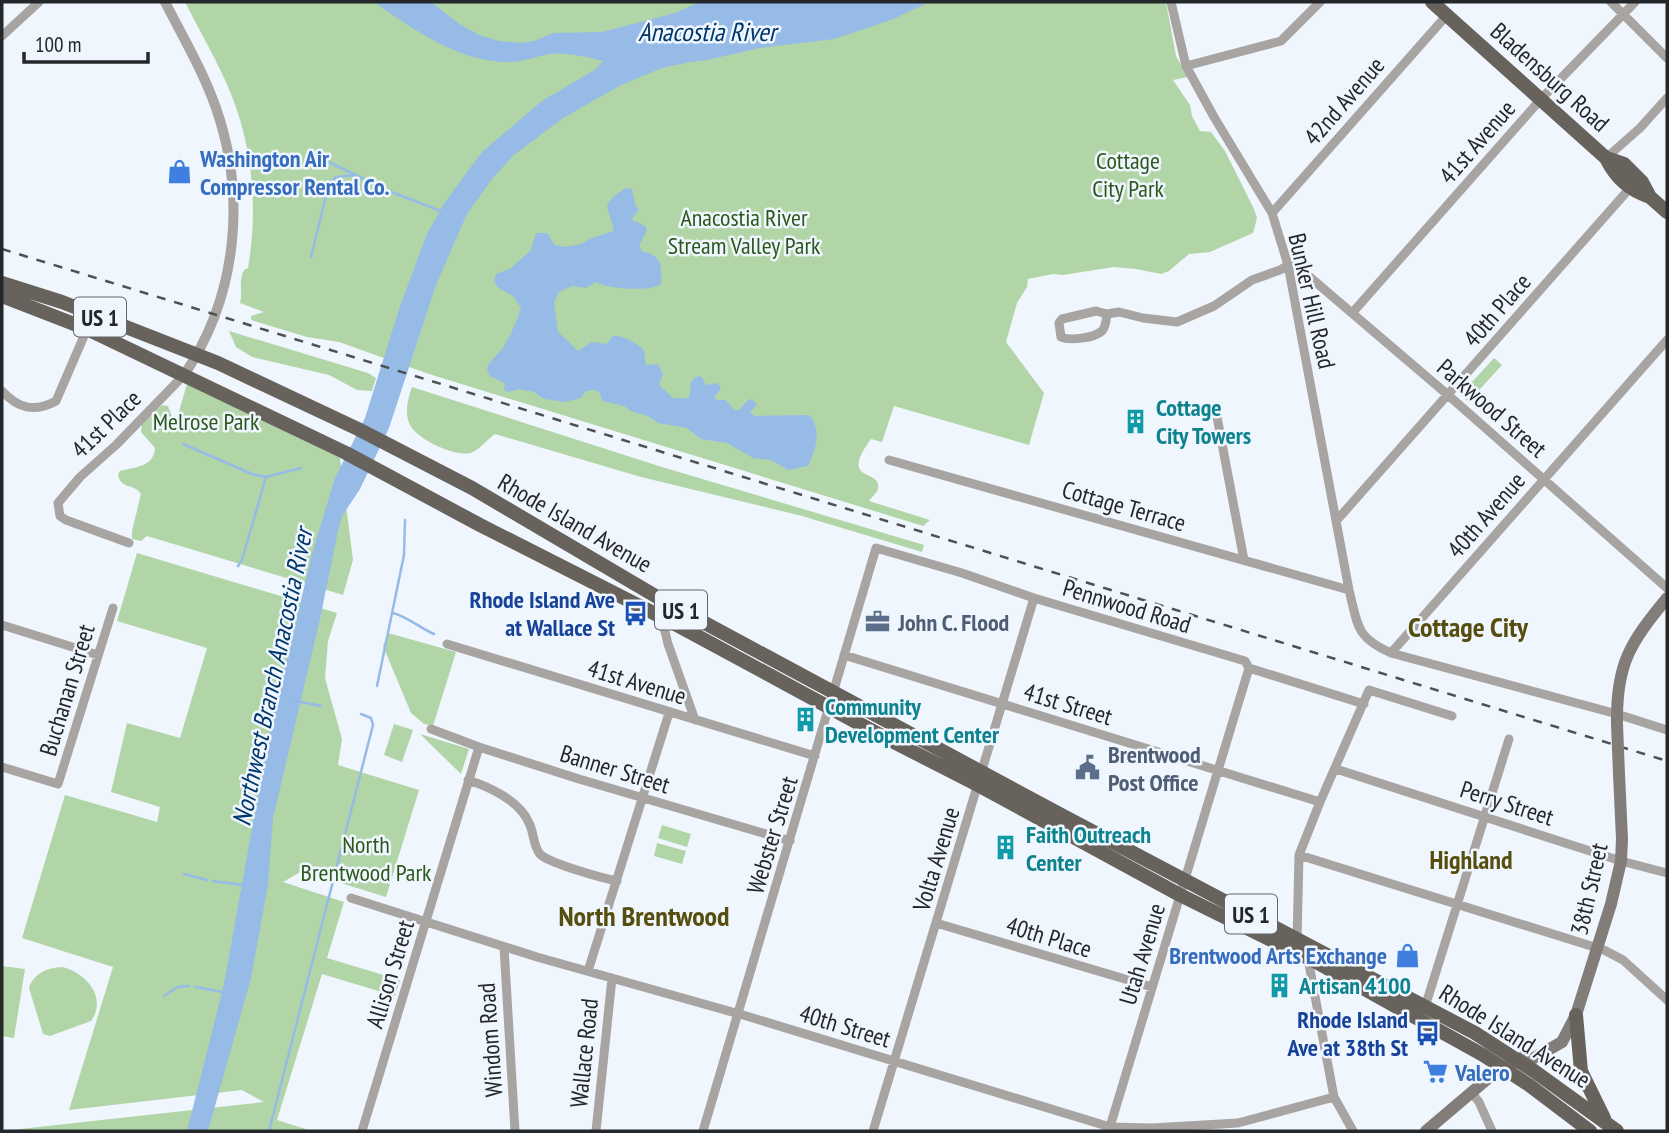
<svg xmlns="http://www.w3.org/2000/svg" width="1669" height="1133" font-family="'PT Sans Narrow',sans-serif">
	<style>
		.green { fill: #b1d5a7 }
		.water { fill: #96bbe7 }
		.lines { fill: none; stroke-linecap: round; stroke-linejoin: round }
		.stream { stroke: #96bbe7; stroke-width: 2.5 }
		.minor { stroke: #a8a4a2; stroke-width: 9 }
		.tertiary { stroke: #a8a4a2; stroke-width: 10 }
		.secondary { stroke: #837d7a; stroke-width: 12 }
		.primary { stroke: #68625d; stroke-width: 14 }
		.rail { stroke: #4d5054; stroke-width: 2.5; stroke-dasharray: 9 9; stroke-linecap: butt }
		.secondary-bridge { stroke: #837d7a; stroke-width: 12 }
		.labels { text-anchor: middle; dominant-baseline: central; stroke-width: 5; stroke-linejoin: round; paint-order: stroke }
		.shield { fill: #f0f6fe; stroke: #62666a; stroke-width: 2 }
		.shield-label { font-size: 23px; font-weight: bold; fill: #25282b }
		.street-label { font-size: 24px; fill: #25282b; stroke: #f0f6fe }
		.shop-label { font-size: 24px; font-weight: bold; fill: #366cbe; stroke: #f0f6fe; text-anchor: start }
		.park-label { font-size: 24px; fill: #2a581b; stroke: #f0f6fe }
		.culture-label { font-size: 24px; font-weight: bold; fill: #0d838f; stroke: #f0f6fe; text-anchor: start }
		.transit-label { font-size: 24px; font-weight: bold; fill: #164399; stroke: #f0f6fe; text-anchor: end }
		.service-label { font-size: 24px; font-weight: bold; fill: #4e5e75; stroke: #f0f6fe; text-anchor: start }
		.water-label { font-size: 26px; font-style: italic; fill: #00376b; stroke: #f0f6fe }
		.neighbourhood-label { font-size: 26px; font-weight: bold; fill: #564e0f; stroke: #f0f6fe }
		.quarter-label { font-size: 28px; font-weight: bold; fill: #564e0f; stroke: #f0f6fe }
	</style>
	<rect width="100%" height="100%" fill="#f0f6fe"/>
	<path class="green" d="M185,2H1166L1176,56L1188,77L1173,80L1190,105L1192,116L1200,131L1211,132L1225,151L1254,209L1257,218L1253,233L1210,252L1189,254L1169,271L1161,274L1136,269L1114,267L1063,275L1053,274L1028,279L1027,287L1017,303L1006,342L1044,393L1029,445L894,406L882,442L871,439C838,484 881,468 878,488C878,493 871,497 869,501L930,520L923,526L429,374L339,342L307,337L251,320V316L264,312L240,303C243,291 238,281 244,270L248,268C258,210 253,148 231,94C218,62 200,32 185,2Z
		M229,331L368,373L376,378L372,391L357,390L329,375L252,357L236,347Z
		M1494,358L1502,365L1468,402L1461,394Z
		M187,384L340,458L353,560L343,595L147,536L141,541L132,539V531L141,494C135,483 120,490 118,474L120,471C135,467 154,467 155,448L141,432L142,424L162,405L168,406L175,425Z
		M412,387L662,467L924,545L922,552L802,516L641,477L495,434C488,439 481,448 473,452C458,459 418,440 410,425C404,413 408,398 412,387Z
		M137,553L337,613L328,641L325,678L342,739L338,765L419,790L386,897L302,871L283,882L344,902L327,958L400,980L395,996L322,974L277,1120L312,1131H2L264,1102L242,1090L69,1110L113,967L22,938L65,795L157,822L160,807L111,792L127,723L180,738L207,648L117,621Z
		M388,633L456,652L433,726L424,724L411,713L383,646Z
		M394,724L413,730L402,762L384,755Z
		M420,734L469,749L461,774Z
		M662,825L691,834L687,847L658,838Z
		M657,843L686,851L682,864L654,856Z
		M2,966L25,969L14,1038L2,1036Z
		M62,967C85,972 108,997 91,1021L50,1036L43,1034L29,988C34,973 47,968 62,967Z"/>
	<path class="water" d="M374,2H431L458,23L479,35L499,41L521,43L534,41L553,33L602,32L675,13L700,2H930L891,20L834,39L760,48L707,60L691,62L662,68L621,85L563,118L514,155L492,179L467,214L436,285L389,428L360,489L342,516L338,531L320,619L273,818L268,885L251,978L208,1131H187L224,984L269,734L312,554L335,478L365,418L400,306L427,234L445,202L482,152L542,101L596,69L603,61C587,57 566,52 550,54C537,56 525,61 512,62C462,64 414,30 374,2Z
		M625,188L632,189L635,204L639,210L634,215L632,220L645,226L647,231L639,245L642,251C662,256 662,265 661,284C650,292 608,289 596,282L586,288L572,286L559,292L554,302L558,332L578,351L592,342L607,344L613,336C624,335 635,343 644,350L646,365L658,364L663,374L659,385L673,398H689L691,383L694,378L701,376L706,385L718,383L721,389L714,397L717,400H726L734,410H739L748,400L752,399L757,405L750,412L754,416L809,415C822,428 816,451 808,466L788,470L771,460L753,458L727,443L701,439L687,428L658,423L648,416L633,412L624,406L603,401L599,392L595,390L586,391L580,398L565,402L544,399L534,392L519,389L508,392L504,389L505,383L490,376L487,369C490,359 499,355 504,346C511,335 517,320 521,308L513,296L497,287L494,280L496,274L510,269L531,250L536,233H547L555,245L565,247L581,244L592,238L614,231L607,206L612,198Z"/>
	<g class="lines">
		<path class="stream" d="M308,152L389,191L443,212
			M311,257L329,184L336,177L356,175
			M183,444L252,474L266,477
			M238,566L242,560L266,477L301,468
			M393,613C408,617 420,628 434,634
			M377,686L404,555L405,520
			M296,701L321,706
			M184,874L207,880
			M212,881L243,885
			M195,987L223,992
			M164,996L178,987L189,986
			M269,1131L373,725L371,718L361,714"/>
		<path class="minor" d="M1171,2L1186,66L1214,117L1272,213L1288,265L1349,590C1358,625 1355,637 1391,653L1617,714L1667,730
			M1611,2L1667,58
			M2,36L39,2
			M1186,66L1281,41L1320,2
			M1606,158L1640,128L1667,98
			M1272,213L1447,15
			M1288,265L1298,267L1448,395L1667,588
			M1353,312L1541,99L1635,2
			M1107,314C1106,320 1106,327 1102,331C1094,338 1070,341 1061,337L1059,323L1062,319L1096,311L1107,314L1119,312L1143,318L1177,322L1214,306L1252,280L1280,270L1288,265
			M2,391C18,408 34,413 56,401L87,329
			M1217,417L1244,560
			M889,460L1349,590
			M1337,520L1630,188
			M129,543L66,520L60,516L58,503L80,477L116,445L184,375
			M661,615L668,644L695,720
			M2,625L98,655
			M447,644L815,756
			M1391,653L1667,340
			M844,655L1320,802
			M431,729L479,747L579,779L790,841
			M2,767L58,784L113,608
			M1336,769L1621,861L1667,873
			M468,780C490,787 520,801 529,823C534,832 533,846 540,854C548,863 602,878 617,881
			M1299,855L1604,950L1623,960L1667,1000
			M351,898L537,957L743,1015L1110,1127L1152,1128L1238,1123L1334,1097
			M936,923L1152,987
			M1297,940L1299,855L1320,802L1369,690L1452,716
			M504,947L515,1131
			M1308,959L1334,1097L1353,1131
			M588,971L669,713
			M1425,1007L1509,739
			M1472,1093L1479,1102L1492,1131
			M1109,1130L1249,668
			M362,1131L479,747
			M596,1131L612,978
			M703,1131L876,548L962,573L1034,598L1245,661L1249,668L1364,704
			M873,1131L1034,598"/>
		<path class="tertiary" d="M165,2C183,37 203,71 216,108C247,197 237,297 184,375"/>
		<path class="secondary" d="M1617,724C1616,664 1630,643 1667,598
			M1519,1060L1534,1058L1562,1042L1576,1015L1611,904L1621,861L1622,839L1619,774
			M1426,1131L1492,1075L1525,1056"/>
		<path class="primary" d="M1432,2L1606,158C1616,178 1629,190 1650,197
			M1606,158L1624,164L1642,182L1650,197L1667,212
			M2,283L62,302L218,363L358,429L472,488L664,601L1065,817L1475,1033L1534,1071L1617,1131
			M2,296L87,329L346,453L480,525L677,625L882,736L978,785L1180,895L1316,962L1483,1055L1529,1085L1590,1131
			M1576,1015L1581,1071L1604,1118"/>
		<path class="rail" d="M2,249L1667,761"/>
		<path class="secondary-bridge" d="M1617,724L1619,774"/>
	</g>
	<defs>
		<symbol id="shop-bare" viewBox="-9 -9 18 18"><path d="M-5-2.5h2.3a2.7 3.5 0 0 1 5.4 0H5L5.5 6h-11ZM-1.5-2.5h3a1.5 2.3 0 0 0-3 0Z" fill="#3f7fe0" stroke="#f0f6fe" stroke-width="2.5" paint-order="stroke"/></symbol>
		<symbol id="building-bare" viewBox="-9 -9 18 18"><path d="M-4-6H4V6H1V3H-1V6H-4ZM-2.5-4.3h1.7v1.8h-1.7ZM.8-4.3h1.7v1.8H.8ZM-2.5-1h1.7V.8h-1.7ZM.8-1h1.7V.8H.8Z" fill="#0f9aa8" stroke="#f0f6fe" stroke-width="2.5" paint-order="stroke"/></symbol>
		<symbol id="bus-bare" viewBox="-9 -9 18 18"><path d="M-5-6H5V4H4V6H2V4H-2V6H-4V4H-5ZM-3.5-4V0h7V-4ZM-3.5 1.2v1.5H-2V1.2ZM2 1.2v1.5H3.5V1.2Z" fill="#1a4fb4" stroke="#f0f6fe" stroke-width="2.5" paint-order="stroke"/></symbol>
		<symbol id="office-bare" viewBox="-9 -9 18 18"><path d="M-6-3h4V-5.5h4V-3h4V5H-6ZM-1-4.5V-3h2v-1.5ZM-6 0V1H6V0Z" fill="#5c6f8a" stroke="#f0f6fe" stroke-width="2.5" paint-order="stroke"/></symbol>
		<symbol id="civic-bare" viewBox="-9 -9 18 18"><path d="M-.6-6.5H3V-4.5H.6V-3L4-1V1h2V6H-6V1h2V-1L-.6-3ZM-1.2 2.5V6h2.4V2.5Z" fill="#5c6f8a" stroke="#f0f6fe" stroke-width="2.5" paint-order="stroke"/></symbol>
		<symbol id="supermarket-bare" viewBox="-9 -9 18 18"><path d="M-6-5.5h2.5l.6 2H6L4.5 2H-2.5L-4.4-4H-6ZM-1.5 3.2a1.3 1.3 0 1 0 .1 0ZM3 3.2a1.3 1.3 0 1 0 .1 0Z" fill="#3f7fe0" stroke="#f0f6fe" stroke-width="2.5" paint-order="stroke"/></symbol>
	</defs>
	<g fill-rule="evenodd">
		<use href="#shop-bare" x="162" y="154" width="35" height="35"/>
		<use href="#building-bare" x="1118" y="404" width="35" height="35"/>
		<use href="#bus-bare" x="618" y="596" width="35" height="35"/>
		<use href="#office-bare" x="860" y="604" width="35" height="35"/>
		<use href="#building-bare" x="788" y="702" width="35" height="35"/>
		<use href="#civic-bare" x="1070" y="750" width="35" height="35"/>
		<use href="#building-bare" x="988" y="830" width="35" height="35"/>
		<use href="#shop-bare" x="1390" y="938" width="35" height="35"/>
		<use href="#building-bare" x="1262" y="968" width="35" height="35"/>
		<use href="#bus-bare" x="1410" y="1016" width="35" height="35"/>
		<use href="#supermarket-bare" x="1418" y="1054" width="35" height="35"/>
	</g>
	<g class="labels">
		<g class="shield">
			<rect x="74" y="297.5" width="52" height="39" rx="5"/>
			<rect x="655" y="590.5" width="52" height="39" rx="5"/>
			<rect x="1225" y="894.5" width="52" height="39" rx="5"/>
		</g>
		<g class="shield-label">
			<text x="100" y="317">US 1</text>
			<text x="681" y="610">US 1</text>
			<text x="1251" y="914">US 1</text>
		</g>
		<g class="street-label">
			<text transform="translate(1550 77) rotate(42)">Bladensburg Road</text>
			<text transform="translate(1344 101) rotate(-49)">42nd Avenue</text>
			<text transform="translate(1477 142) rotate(-49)">41st Avenue</text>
			<text transform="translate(1312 301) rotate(77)">Bunker Hill Road</text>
			<text transform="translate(1497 310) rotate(-49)">40th Place</text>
			<text transform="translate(1492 408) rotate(41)">Parkwood Street</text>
			<text transform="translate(106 424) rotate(-44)">41st Place</text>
			<text transform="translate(1124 506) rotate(16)">Cottage Terrace</text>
			<text transform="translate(1486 515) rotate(-49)">40th Avenue</text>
			<text transform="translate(575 523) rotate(30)">Rhode Island Avenue</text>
			<text transform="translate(1127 606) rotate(17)">Pennwood Road</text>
			<text transform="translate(637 682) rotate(17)">41st Avenue</text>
			<text transform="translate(67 690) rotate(-73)">Buchanan Street</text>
			<text transform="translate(1068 704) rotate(17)">41st Street</text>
			<text transform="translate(615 769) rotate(17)">Banner Street</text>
			<text transform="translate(1507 803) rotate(18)">Perry Street</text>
			<text transform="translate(772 835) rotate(-73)">Webster Street</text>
			<text transform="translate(936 859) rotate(-73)">Volta Avenue</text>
			<text transform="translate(1589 889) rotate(-77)">38th Street</text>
			<text transform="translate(1049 937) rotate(17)">40th Place</text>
			<text transform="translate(1142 954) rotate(-73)">Utah Avenue</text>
			<text transform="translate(390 974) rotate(-73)">Allison Street</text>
			<text transform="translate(845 1026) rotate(17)">40th Street</text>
			<text transform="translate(1515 1036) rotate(32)">Rhode Island Avenue</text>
			<text transform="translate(490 1040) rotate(-94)">Windom Road</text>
			<text transform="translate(584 1053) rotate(-84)">Wallace Road</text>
		</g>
		<g class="shop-label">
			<text x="200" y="158">Washington Air<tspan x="200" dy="28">Compressor Rental Co.</tspan></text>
			<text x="1387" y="955" text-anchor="end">Brentwood Arts Exchange</text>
			<text x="1455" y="1072">Valero</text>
		</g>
		<g class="park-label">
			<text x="1128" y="160">Cottage<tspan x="1128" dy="28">City Park</tspan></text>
			<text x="744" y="217">Anacostia River<tspan x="744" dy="28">Stream Valley Park</tspan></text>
			<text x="206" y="421">Melrose Park</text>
			<text x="366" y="844">North<tspan x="366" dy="28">Brentwood Park</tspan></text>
		</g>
		<g class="culture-label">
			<text x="1156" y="407">Cottage<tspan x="1156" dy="28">City Towers</tspan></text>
			<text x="825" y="706">Community<tspan x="825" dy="28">Development Center</tspan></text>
			<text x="1026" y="834">Faith Outreach<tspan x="1026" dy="28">Center</tspan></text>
			<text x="1299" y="985">Artisan 4100</text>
		</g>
		<g class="transit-label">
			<text x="615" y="599">Rhode Island Ave<tspan x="615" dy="28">at Wallace St</tspan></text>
			<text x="1408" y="1019">Rhode Island<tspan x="1408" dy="28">Ave at 38th St</tspan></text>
		</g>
		<g class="service-label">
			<text x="898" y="622">John C. Flood</text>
			<text x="1108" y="754">Brentwood<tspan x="1108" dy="28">Post Office</tspan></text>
		</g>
		<g class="water-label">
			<text x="707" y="31">Anacostia River</text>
			<text transform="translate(272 677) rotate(-78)">Northwest Branch Anacostia River</text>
		</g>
		<g class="neighbourhood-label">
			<text x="1471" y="859">Highland</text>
		</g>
		<g class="quarter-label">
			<text x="1468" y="626">Cottage City</text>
			<text x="644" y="915">North Brentwood</text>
		</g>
	</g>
	<rect width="1669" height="1133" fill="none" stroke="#25282b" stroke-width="7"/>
	<path d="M24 52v10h124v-10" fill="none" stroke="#25282b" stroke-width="3.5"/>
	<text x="35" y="52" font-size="21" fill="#25282b" stroke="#f0f6fe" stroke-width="5" paint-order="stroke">100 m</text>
</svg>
